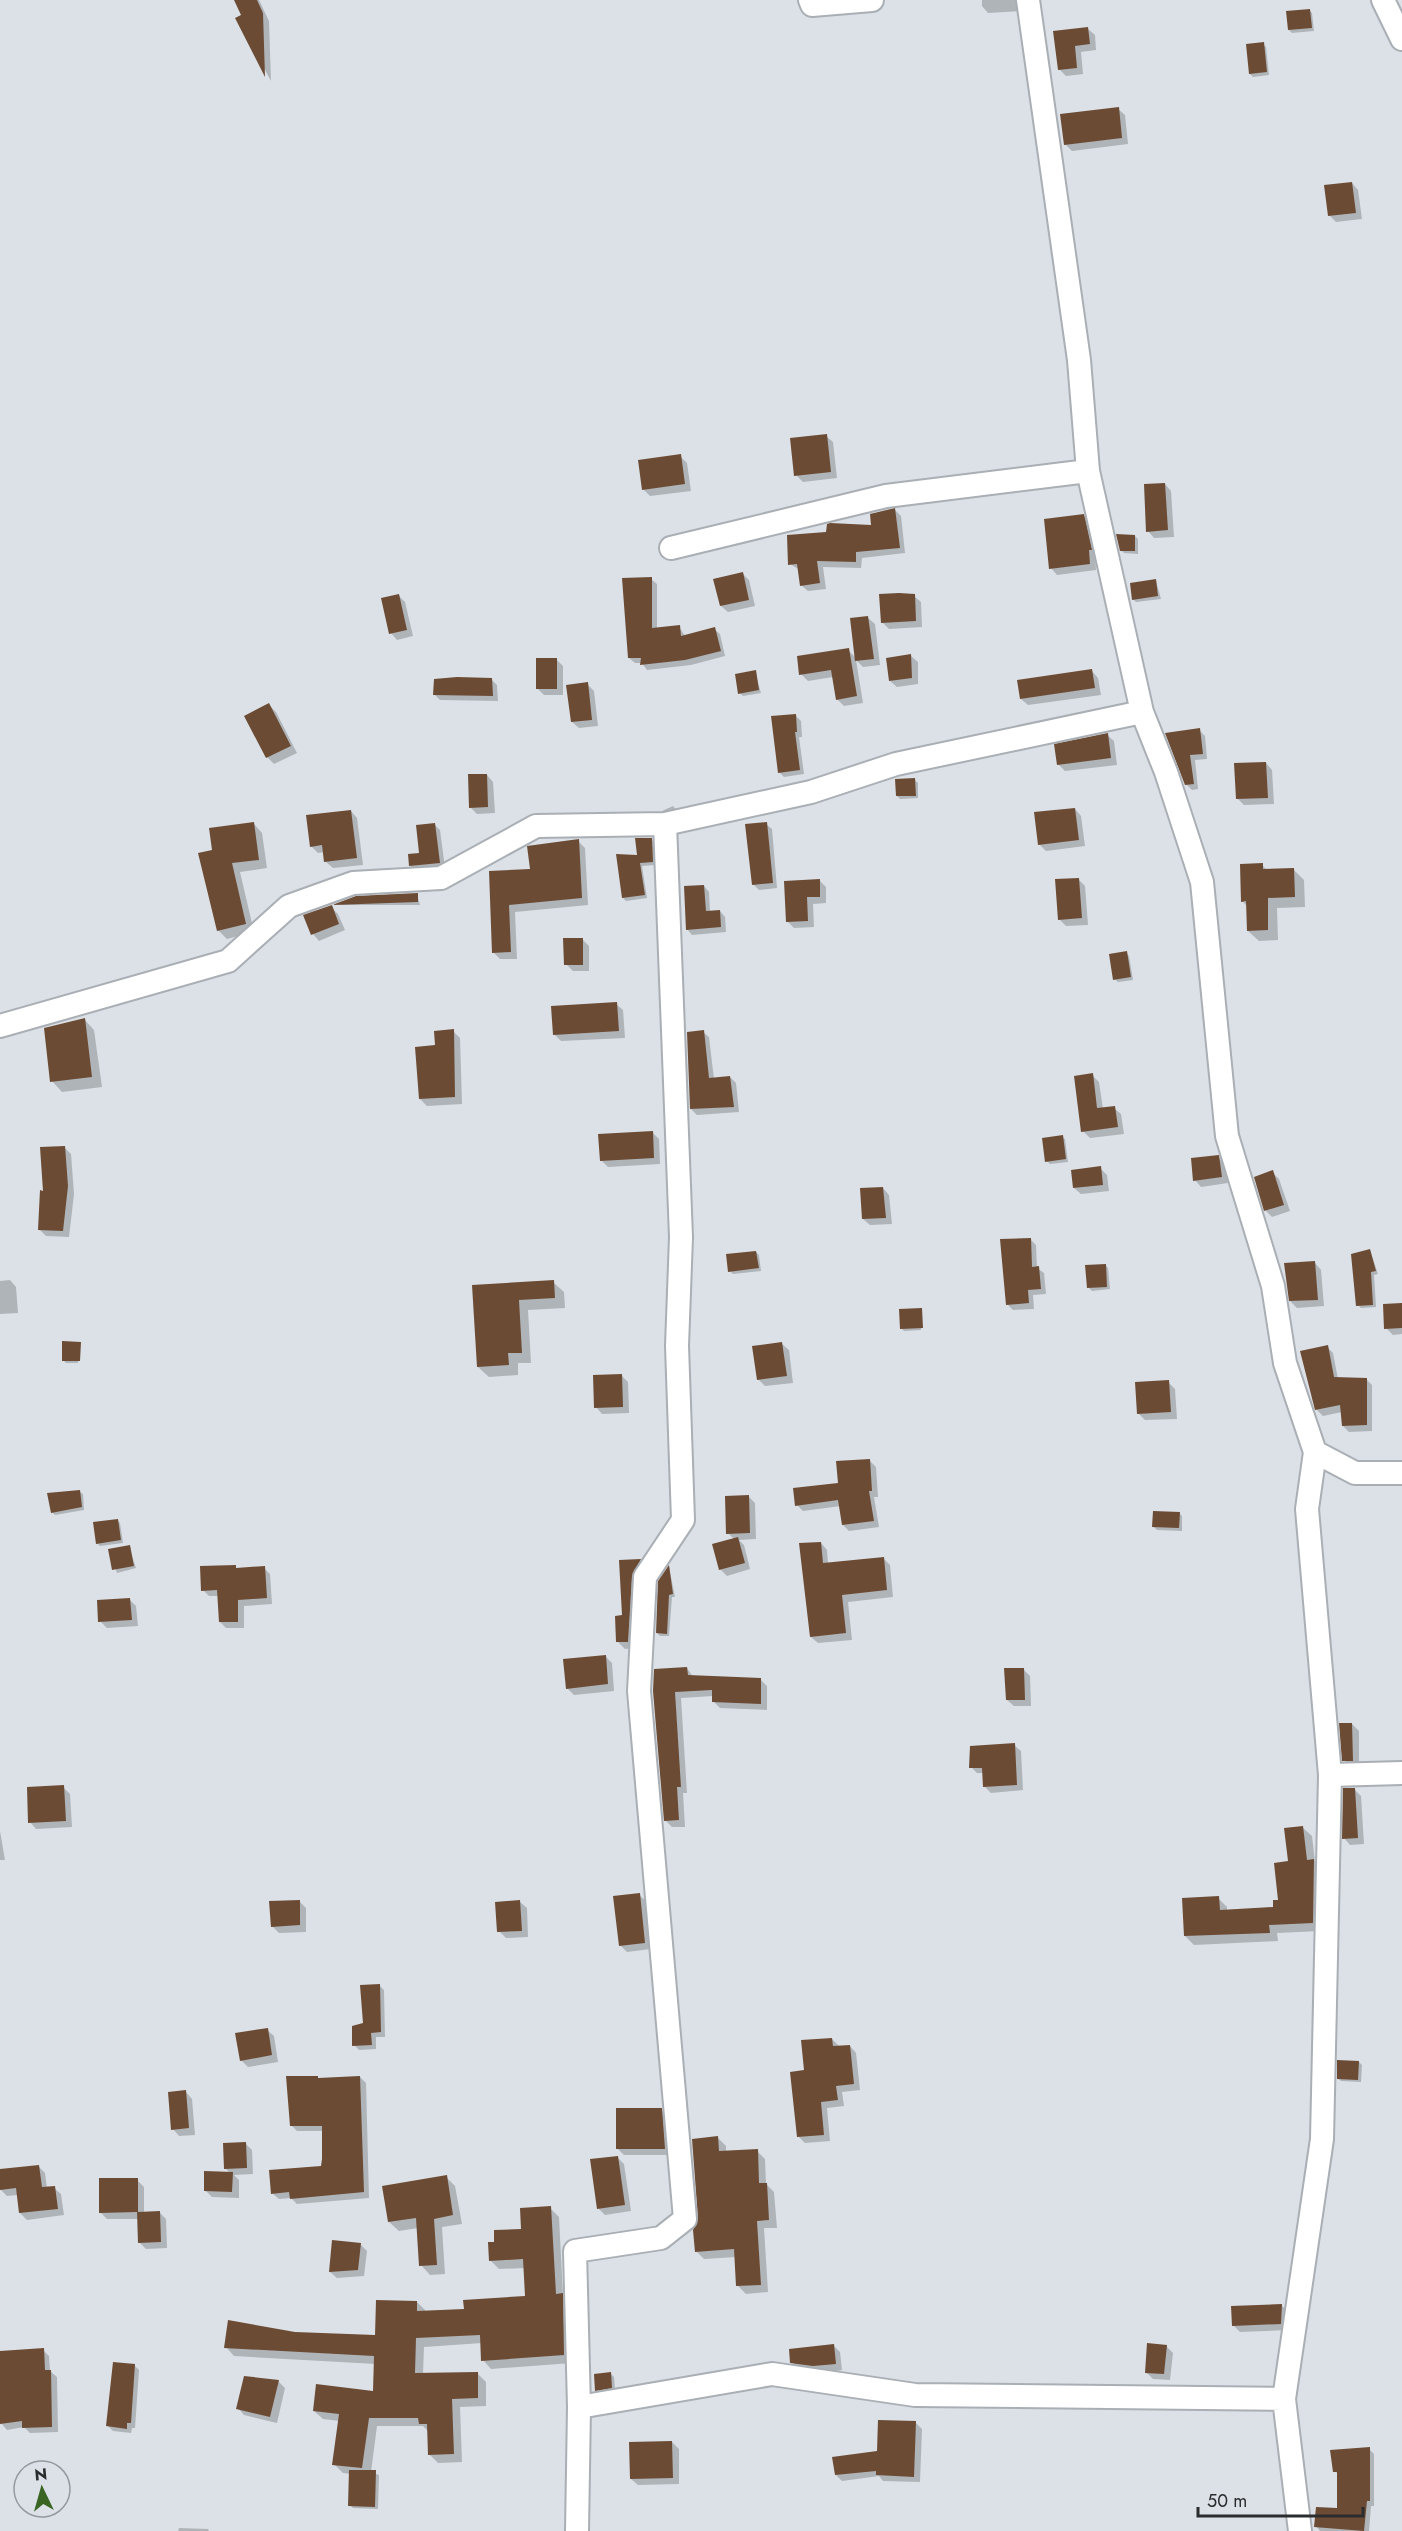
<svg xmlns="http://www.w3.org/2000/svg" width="1402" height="2531" font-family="Jost,sans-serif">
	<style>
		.shadow { fill: #0003 }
		.building { fill: #6c4b34 }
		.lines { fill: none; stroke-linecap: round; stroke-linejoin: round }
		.minor-casing { stroke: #a9afb4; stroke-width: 26 }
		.minor { stroke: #fff; stroke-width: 22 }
	</style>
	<rect width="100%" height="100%" fill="#dbe1e7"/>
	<path class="shadow" d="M235,0H259L269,21L271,81L237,18L243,16Z
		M982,0H1021V11L988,13L982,6Z
		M1309,10L1312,13L1314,31L1292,33L1289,30Z
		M1088,29L1095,35L1096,50L1081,52L1083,74L1066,76L1059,69L1055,32Z
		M1263,44L1266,47L1269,75L1253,77L1250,74Z
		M1118,109L1125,115L1128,144L1072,151L1065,144Z
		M1352,183L1358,190L1362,219L1336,222L1329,215Z
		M826,436L833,442L837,478L803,482L796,475Z
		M680,456L687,463L691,491L650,496L643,489Z
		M1165,484L1171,491L1174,537L1154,538L1148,531Z
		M895,510L901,516L905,553L862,558L861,568L823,567L826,589L808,591L801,585L800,570L790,564L828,533L873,526Z
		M1083,516L1090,523L1098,556H1095L1096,570L1057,575L1051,568Z
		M1135,536L1138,539V554L1124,553L1121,550Z
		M742,573L749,580L755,606L728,612L721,606Z
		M651,579L657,584V629L679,627L685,636L714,629L720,634L725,656L691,665L647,670L642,663H635L629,658Z
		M1156,581L1161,599L1136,602L1133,599Z
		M398,595L405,602L413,636L397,640L391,633Z
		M914,596L921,602L922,627L889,629L882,622Z
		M868,618L875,624L880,665L863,667L856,660L863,703L844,706L837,699L833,677L808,681L801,674L848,650L856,658Z
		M911,656L918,662V684L897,687L890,681Z
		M556,659L563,666V695H544L537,688Z
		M1092,671L1098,678L1101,695L1028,705L1021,699Z
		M755,672L761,693L743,696L740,693Z
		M491,679L497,685L498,701L440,700L435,695Z
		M587,684L594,691L598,726L579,728L572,722Z
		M269,705L276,712L297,753L274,764L267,757Z
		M796,716L801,721L802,737H799L804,774L784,777L779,772Z
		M1199,730L1205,736L1207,759L1195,760L1198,789L1192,790L1186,784L1167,734Z
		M1107,735L1114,741L1117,765L1065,771L1058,764Z
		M1266,763L1272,770L1274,804L1244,805L1237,798Z
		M487,775L493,782L495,813L477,814L470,807Z
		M915,780L918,783V798L900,799L897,796Z
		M673,806L677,811H662Z
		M1075,809L1081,816L1085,846L1046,851L1039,844Z
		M351,811L357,818L363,865L333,868L326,862L325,852L318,853L311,846Z
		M254,824L262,833L267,868L240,872L254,932L227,939L218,930L214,851Z
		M766,824L772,829L777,888L759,890L753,884Z
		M435,825L440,830L445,868L416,871L410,866L421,854Z
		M651,839L654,842L655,865L642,866L647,898L626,901L623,898L639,857Z
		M578,841L585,848L588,905L515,912L517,959H500L493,952L490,873L532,871Z
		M1262,865L1268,871L1294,870L1304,880L1305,907L1277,908L1278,940L1259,941L1248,931V907L1242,901Z
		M1078,879L1085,886L1088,925L1066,926L1059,919Z
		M819,880L826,887V903L813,904L814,927L794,928L787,921Z
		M704,886L709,892L710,912L720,911L725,917L726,932L692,935L687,929Z
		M417,894L420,905H335L356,898Z
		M331,907L338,914L345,930L319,941L313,934Z
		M582,939L589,946V971H573L566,964Z
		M1126,953L1129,956L1133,980L1118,982L1115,979Z
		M616,1004L623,1010L625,1038L561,1041L554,1034Z
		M84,1019L94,1030L102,1087L62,1092L52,1081Z
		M453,1031L460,1038L462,1104L427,1106L420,1099L437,1047Z
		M703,1032L709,1037L714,1079L730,1077L736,1083L739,1112L697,1115L691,1109Z
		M1092,1075L1099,1082L1103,1109L1114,1108L1121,1114L1124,1134L1090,1138L1083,1131Z
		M652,1132L659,1139L660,1164L608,1167L601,1160Z
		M1062,1137L1065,1139L1068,1162L1050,1164L1047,1161Z
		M64,1147L71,1154L74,1194L69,1237L46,1236L39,1229L44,1192Z
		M1219,1158L1225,1165L1228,1183L1201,1187L1195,1180Z
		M1100,1168L1107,1175L1109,1191L1081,1194L1074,1188Z
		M1272,1172L1279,1179L1290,1211L1272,1217L1266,1211Z
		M883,1188L889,1195L892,1224L870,1225L863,1219Z
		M1030,1239L1036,1245L1037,1268L1044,1273L1046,1294L1033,1295L1034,1309L1013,1310L1008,1305Z
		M1370,1250L1378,1274L1374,1275L1376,1307L1361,1308L1358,1305Z
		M756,1252L759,1255L761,1271L733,1274L730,1271Z
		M1315,1263L1321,1270L1324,1306L1297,1308L1290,1301Z
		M1105,1265L1108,1268L1110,1289L1092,1291L1089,1288Z
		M10,1280L16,1287L18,1313L0,1314V1281Z
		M553,1282L564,1292L565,1308L528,1310L531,1363H518V1375L489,1377L478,1367L474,1286Z
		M1402,1304V1334L1393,1335L1386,1328Z
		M920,1311L921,1330L904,1331L901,1328Z
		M79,1344L78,1363H66L63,1360Z
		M782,1344L789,1350L793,1383L765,1386L758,1379Z
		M1327,1347L1333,1353L1338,1379H1366L1372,1385V1431L1349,1432L1343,1426L1342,1412L1323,1416L1317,1410Z
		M622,1376L628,1382L629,1413L602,1414L596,1407Z
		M1168,1382L1175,1389L1177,1419L1145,1420L1138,1413Z
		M870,1461L876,1467L878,1497H874L879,1527L849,1531L843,1525L841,1506L803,1511L797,1505L839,1484Z
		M80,1492L83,1494L84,1510L55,1515L52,1512Z
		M748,1496L755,1503L756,1539L739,1540L744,1545L750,1569L727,1576L720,1569L734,1539L728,1533Z
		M1179,1513L1182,1516V1531L1157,1530L1154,1527Z
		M117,1520L120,1523L123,1543L100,1546L97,1543Z
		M821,1543L827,1550L828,1564L883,1558L890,1565L893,1597L848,1602L852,1640L818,1643L811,1637Z
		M129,1547L136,1568L117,1573L110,1551Z
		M640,1561L646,1567L634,1648L625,1649L618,1642L624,1617L620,1562Z
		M669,1567L675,1597H672L669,1636H660L657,1633L660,1582Z
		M202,1568H264L270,1574L272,1604L244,1606V1628H226L220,1622L219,1596H209L203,1590Z
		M130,1600L136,1606L138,1626L107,1628L100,1621Z
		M605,1656L612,1663L614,1691L574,1695L567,1688Z
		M687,1668L693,1677L761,1680L767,1686V1710L720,1708L713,1701V1696L681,1698L687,1793H683L685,1827H672L665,1820L654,1691Z
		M1023,1669L1030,1676L1031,1706H1014L1007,1700Z
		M1352,1724L1359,1731V1766L1351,1767L1344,1760Z
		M1014,1745L1021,1751L1023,1790L991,1793L984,1786L983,1773H977L971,1767Z
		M63,1787L70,1794L72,1827L36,1829L30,1822Z
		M1354,1789L1361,1796L1364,1844L1350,1845L1344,1838Z
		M1303,1828L1312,1836L1315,1862L1323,1870L1321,1931L1277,1933L1278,1941L1194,1945L1185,1936L1218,1898L1227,1907V1911L1275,1909Z
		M0,1831L5,1860H0Z
		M639,1895L646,1901L651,1949L627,1952L620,1945Z
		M299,1901L306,1908V1932L279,1933L272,1926Z
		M520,1902L527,1908L528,1937L506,1938L499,1931Z
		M379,1985L384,1990L385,2037H376V2049L359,2050L354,2045Z
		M267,2030L274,2036L278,2062L248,2067L241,2060Z
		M832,2039L839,2046H850L856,2053L860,2090L842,2092L844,2106L827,2108L830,2141L805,2143L798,2136L806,2071Z
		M1359,2062L1362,2065L1361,2082L1341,2081L1338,2078Z
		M360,2077L366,2083L369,2198L297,2204L291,2198L279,2199L273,2194L323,2167L324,2131H297L291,2125L320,2080Z
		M186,2092L192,2099L195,2135L179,2136L173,2129Z
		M661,2110L668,2116L671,2155H624L617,2148Z
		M718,2138L726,2146V2152L757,2151L765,2159L766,2184L774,2192L777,2228H764L768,2292L746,2294L738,2286L736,2257L704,2259L696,2251L700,2218Z
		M245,2143L252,2150L253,2174L234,2175L239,2180V2198L212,2197L205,2190L230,2173L225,2168Z
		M617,2157L624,2164L631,2211L605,2215L598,2208Z
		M38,2166L45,2173L47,2188H54L61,2194L64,2215L27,2220L20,2213L18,2195L7,2196L0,2189V2171Z
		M446,2177L455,2186L462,2224L442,2227L445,2274L430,2275L421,2265L418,2228L399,2231L389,2222Z
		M137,2180L144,2187V2213L159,2212L166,2219L167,2248L146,2249L139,2242L138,2219H107L100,2212Z
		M550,2208L559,2217L563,2296L571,2304L572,2363L491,2369L483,2360L482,2343L424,2347L423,2374L477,2373L486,2382V2406L460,2407L462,2462L438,2463L430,2455L429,2432L423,2426H377L371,2472L379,2475L378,2509L353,2508L350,2505L351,2474L343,2473L334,2464L340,2421L323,2419L314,2411L375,2393L376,2364L234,2356L226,2347L295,2333L376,2337L417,2302L426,2311L465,2310L527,2297L525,2268L499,2269L490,2260L496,2243L523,2230Z
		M360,2244L367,2251L364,2276L337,2278L330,2272Z
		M1282,2306L1289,2312L1288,2330L1240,2332L1233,2325Z
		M834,2346L840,2352L842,2370L821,2373L799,2369L792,2362Z
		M1166,2346L1173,2353L1170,2380L1153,2379L1146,2372Z
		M43,2350L49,2356L50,2371L57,2377L58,2432L30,2433L24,2427L7,2430L1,2423L0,2417V2352Z
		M134,2365L139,2370L135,2428H132L131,2433L113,2431L108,2426Z
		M611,2374L614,2377L615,2390L600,2393L597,2390Z
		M278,2381L285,2388L277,2423L244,2415L238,2408Z
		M916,2423L922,2429L920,2482L883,2481L879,2476L842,2481L836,2475L878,2453Z
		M672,2442L679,2449V2484L638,2485L631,2479Z
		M1369,2449L1374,2454V2506H1371L1369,2531H1320L1316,2526L1338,2510L1339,2475L1335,2471Z
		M179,2528L208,2529L209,2531H178Z"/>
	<path class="building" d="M234,0H257L263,13L265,77L235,18L241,15Z
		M1310,9L1312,28L1288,30L1286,11Z
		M1088,27L1090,44L1075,46L1077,68L1058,70L1053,31Z
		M1264,42L1267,72L1249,74L1246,44Z
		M1119,107L1122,138L1064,145L1060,114Z
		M1352,182L1356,213L1328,216L1324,185Z
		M827,434L831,472L794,476L790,438Z
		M681,454L685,484L642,490L638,460Z
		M1165,483L1168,530L1146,532L1144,484Z
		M895,508L900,548L856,552V562L817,561L820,583L800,586L797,564L788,565L787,535L826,532L827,524L830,523L871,525L870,514Z
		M1084,514L1092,550H1089L1090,564L1049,569L1044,519Z
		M1116,534L1135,535V551H1120Z
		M743,572L749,600L720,606L713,579Z
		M652,577V628L680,625L681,636L715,627L721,651L685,660L640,665L641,658H628L622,578Z
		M1156,579L1158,596L1132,600L1130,583Z
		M899,593L915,594L916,621L881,623L879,594Z
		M399,594L407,630L389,634L381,598Z
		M868,616L874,659L855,661L850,618Z
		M849,648L857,696L836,700L831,670L799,675L797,656Z
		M911,654L912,678L889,681L886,658Z
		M536,658H557V689H536Z
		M1092,669L1095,688L1020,699L1017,680Z
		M756,670L759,690L738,694L735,674Z
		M457,677L492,678L493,696L433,695L434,679Z
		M588,682L592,720L571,722L566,685Z
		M269,703L291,746L266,758L244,716Z
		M796,714L797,732H795L800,770L778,773L771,716Z
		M1200,728L1203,754L1190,755L1194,784L1185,785L1165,733Z
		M1108,733L1111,758L1057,765L1054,744Z
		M1266,762L1268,798L1236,799L1234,763Z
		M468,774H487L488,807L469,808Z
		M915,778L916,796H896L895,779Z
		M1075,808L1079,840L1038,845L1034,812Z
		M351,810L357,858L324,862L322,845L310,847L306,815Z
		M254,822L259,860L232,863L246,924L217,931L198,853L212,850L209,828Z
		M767,822L773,883L752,885L745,824Z
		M435,823L440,863L409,866L408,854L419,853L416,825Z
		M635,838H652L653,862L640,863L645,895L622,898L616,854L637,855Z
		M579,839L582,898L509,905L511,952L492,953L489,871L530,869L527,846Z
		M1263,863V869L1294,868L1295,897L1268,898V930L1247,931L1246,901L1241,902L1240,864Z
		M1079,878L1082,918L1058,920L1055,879Z
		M820,879V897H807L808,921L786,922L784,881Z
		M704,885L706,911L720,910L721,927L686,930L684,886Z
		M418,893V902L332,905L356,896Z
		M332,905L339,924L311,935L303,915Z
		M563,938H583V965H564Z
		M1127,951L1131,977L1113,980L1109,954Z
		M617,1002L619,1031L553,1035L551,1006Z
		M85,1018L92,1077L50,1082L44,1028Z
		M454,1029L455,1097L419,1099L415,1047L435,1045L434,1031Z
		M704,1030L709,1078L730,1076L734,1107L690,1109L687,1032Z
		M1093,1073L1097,1108L1115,1106L1118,1127L1081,1132L1074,1076Z
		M653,1131L654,1158L600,1161L598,1134Z
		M1063,1135L1066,1159L1045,1162L1042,1138Z
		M65,1146L68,1186L63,1231L38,1230L40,1190L43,1191L40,1147Z
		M1219,1155L1222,1177L1193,1181L1191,1158Z
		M1101,1166L1103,1185L1073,1188L1071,1170Z
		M1273,1170L1284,1205L1264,1211L1254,1177Z
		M883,1187L886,1218L862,1219L860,1188Z
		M1031,1238L1032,1267L1039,1266L1041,1289L1028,1290L1029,1303L1006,1305L1000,1239Z
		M1370,1249L1376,1271L1371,1272L1373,1305L1356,1306L1351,1254Z
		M756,1251L759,1268L728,1272L726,1254Z
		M1315,1261L1318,1300L1289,1301L1284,1263Z
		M1106,1264L1107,1287L1087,1288L1085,1265Z
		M554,1280L555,1298L519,1300L522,1353H508L509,1365L477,1367L472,1285Z
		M1402,1303V1328L1384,1329L1383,1304Z
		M922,1308L923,1328L900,1329L899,1309Z
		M62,1341L81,1342L80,1361H62Z
		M782,1342L787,1376L757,1380L752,1346Z
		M1328,1345L1334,1377L1367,1378V1425L1342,1426L1340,1405L1315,1410L1300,1351Z
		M622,1374L623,1407L594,1408L593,1375Z
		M1169,1380L1171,1412L1137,1414L1135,1382Z
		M870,1459L872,1491H869L874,1521L842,1525L838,1500L795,1506L793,1488L838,1483L836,1461Z
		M80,1490L82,1507L51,1513L47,1493Z
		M749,1495L750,1533L726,1534L725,1496Z
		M1153,1511L1180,1512L1179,1528L1152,1527Z
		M118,1519L121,1540L96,1544L93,1522Z
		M738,1537L745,1563L719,1570L712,1544Z
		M821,1542L823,1563L884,1557L887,1590L842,1595L846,1633L810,1637L799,1543Z
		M130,1545L134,1566L112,1570L108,1549Z
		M641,1559L632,1576L628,1642H616L615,1616L622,1615L619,1560Z
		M236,1565V1568L265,1566L267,1598L238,1600V1622H219L217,1590L201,1591L200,1566Z
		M669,1565L673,1594L669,1595L667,1634L656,1633L658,1581Z
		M130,1598L132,1620L98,1622L97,1600Z
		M606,1655L608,1684L566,1689L563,1659Z
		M687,1667L688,1675L761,1678V1704L712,1702V1690L675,1692L681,1787H677L679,1820L664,1821L653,1691L654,1669Z
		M1004,1668H1024L1025,1700H1006Z
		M1339,1723H1352L1353,1761H1342Z
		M1015,1743L1017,1785L983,1787L982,1768H969L970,1746Z
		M64,1785L66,1821L28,1823L27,1787Z
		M1343,1788H1355L1358,1838L1342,1839Z
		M1303,1826L1307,1860L1314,1859L1313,1923L1269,1925L1270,1933L1184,1936L1182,1898L1219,1896L1220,1910L1273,1907V1900H1278L1274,1863L1288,1861L1284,1828Z
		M640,1893L645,1943L619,1946L613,1896Z
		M300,1900V1925L271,1927L269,1901Z
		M520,1900L522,1931L497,1932L495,1902Z
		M380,1984L381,2032L371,2033L372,2045L352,2046V2026L363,2023L360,1985Z
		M268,2028L272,2055L240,2061L235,2033Z
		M832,2038L833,2046L850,2045L854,2084L836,2086L838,2100L821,2102L824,2135L797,2137L790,2072L804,2070L801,2040Z
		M1337,2060L1359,2061L1358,2080L1337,2079Z
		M286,2076H318V2078L360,2076L364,2192L290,2199L289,2192L271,2194L269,2170L321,2166L322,2159V2126H290Z
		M186,2090L189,2128L171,2130L168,2092Z
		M616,2108H662L665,2149H616Z
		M718,2136L719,2151L758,2149L759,2183H767L769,2220L757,2221L761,2285L736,2286L734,2249L695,2252L693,2230L698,2218L692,2139Z
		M246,2142L247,2168L224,2169L223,2143Z
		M618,2156L625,2205L597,2209L590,2159Z
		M39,2165L42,2187L55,2186L58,2209L19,2213L16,2188L0,2190V2169Z
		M204,2171L233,2172L232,2192L204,2191Z
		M447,2175L453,2215L434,2219L437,2265L419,2266L416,2218L388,2222L382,2186Z
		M99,2178H138V2212L160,2211L161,2242L138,2243L137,2212L99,2213Z
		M551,2206L556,2294L563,2293L564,2355L481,2361L480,2335L416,2338L415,2373L478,2372V2398L452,2399L454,2454L428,2455L427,2424H419L418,2418H369L362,2468L332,2465L339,2414L313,2411L316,2384L373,2391L374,2356L224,2348L228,2320L295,2332L375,2335L376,2300L417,2301V2311L464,2309L463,2300L525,2296L523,2259L489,2261L488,2242H494V2230L521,2229L520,2208Z
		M332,2240L361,2243L358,2270L329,2272Z
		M1282,2304L1281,2324L1232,2326L1231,2306Z
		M1147,2343L1167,2345L1164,2374L1145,2373Z
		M834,2344L836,2364L813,2366L790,2363L789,2349Z
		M44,2348L45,2370H51L52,2427L22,2428V2421L0,2424V2351Z
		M113,2362L135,2364L131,2423H127V2429L106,2426Z
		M611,2372L612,2388L595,2391L594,2374Z
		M244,2376L279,2380L270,2417L236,2409Z
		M878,2420L916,2421L914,2477L876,2475V2471L835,2475L832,2457L877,2451Z
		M672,2441L673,2478L630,2479L629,2442Z
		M1370,2447V2501H1367L1364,2531L1314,2527L1316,2507L1337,2508V2472H1333L1330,2450Z
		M349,2470H376L375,2507L348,2506Z"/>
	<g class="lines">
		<defs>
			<path id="minor" d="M810,0L812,5L872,0
				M1383,0L1402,39
				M671,548L886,496L1088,471
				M1142,712L1166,772L1202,882L1227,1136L1273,1286L1285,1363L1315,1452L1355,1473H1402
				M0,1026L228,961L289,906L353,883L441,878L536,826L665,824
				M1330,1775L1402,1773
				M1284,2399L1322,2139L1330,1775L1307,1509L1315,1452
				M579,2407L772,2374L915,2395L1284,2399L1300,2531
				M577,2531L579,2407L575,2251L661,2238L685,2219L639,1691L645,1577L683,1520L677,1346L681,1237L665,824L811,792L896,764L1142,712L1088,471L1079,360L1028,0"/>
		</defs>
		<use href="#minor" class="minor-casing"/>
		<use href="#minor" class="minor"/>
	</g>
	<g transform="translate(42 2489) rotate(355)"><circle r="28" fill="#dbe1e7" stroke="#94999d" stroke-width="1.5"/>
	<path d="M0-4.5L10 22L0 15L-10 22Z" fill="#3a6523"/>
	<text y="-9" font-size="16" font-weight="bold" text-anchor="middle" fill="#2a2c2e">N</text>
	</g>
	<path d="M1198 2507v9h165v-9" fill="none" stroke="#2a2c2e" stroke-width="3"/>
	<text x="1207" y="2507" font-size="18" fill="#2a2c2e" stroke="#dbe1e7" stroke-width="4.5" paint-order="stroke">50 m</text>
</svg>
